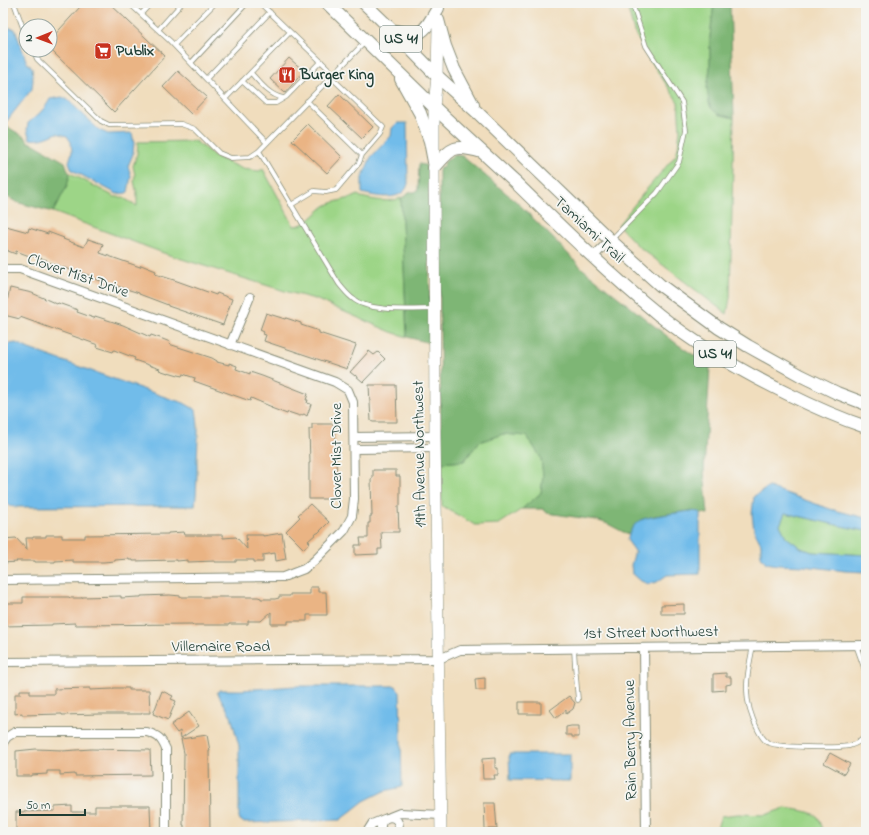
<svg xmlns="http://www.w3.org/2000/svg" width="869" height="835" font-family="'Indie Flower',sans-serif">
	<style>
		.green { fill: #9dd587; stroke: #5e895e }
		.forest { fill: #7eb674; stroke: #4e7a54 }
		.water { fill: #71bcea; stroke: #487c8f }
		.building { fill: #eab484 }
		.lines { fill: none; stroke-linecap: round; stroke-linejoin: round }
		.lane-casing { stroke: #888d78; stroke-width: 5.5 }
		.street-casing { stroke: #888d78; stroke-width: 10 }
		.secondary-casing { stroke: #888d78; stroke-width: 12 }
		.primary-casing { stroke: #888d78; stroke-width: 14 }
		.lane { stroke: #fff; stroke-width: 4 }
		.street { stroke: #fff; stroke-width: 8 }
		.secondary { stroke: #fff; stroke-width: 11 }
		.primary { stroke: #fff; stroke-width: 12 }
		.labels { text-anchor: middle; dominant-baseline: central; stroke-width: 3.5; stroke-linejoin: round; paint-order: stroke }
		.shield { fill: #f6f6f2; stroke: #60746d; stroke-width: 1 }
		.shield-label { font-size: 15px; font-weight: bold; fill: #1f3d34 }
		.poi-label { font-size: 16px; font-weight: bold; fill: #1f3d34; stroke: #f6f6f2; text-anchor: start }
		.street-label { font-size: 16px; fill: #1f3d34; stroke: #f6f6f2 }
	</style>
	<rect width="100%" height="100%" fill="#f6f6f2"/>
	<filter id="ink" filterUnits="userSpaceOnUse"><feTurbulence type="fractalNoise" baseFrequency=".025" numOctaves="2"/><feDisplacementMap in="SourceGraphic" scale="8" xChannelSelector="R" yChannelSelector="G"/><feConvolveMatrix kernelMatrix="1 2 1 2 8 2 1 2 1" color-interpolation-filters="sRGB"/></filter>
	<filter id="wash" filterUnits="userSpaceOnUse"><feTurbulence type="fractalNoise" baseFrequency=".012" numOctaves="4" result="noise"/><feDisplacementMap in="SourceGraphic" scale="16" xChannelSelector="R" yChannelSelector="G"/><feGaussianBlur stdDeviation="0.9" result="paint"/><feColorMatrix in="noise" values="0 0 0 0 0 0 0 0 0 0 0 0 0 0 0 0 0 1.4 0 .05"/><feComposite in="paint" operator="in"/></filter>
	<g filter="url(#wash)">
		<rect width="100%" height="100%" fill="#f0ddbd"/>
		<path class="green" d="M627,3H714L710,37V68L707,88L718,114L734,118L730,298L727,314L638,246L618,225L646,190L676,155L678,147L680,130L678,102L650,60L634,32L628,9Z
			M195,141L216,157L227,162L243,169L259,171L263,169L294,226C307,226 315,213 325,206C332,202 339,201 346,199C350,199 354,197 358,195L361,197C374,200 389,203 401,198L407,337L391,332L315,299L288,292L169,255L53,212L67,186L70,173L115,197H122L137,206V194L134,181L135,175L133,166L137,154L138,142Z
			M503,434L527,436L541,458L543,476L541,493L522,509L499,524L475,525L444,507H442L441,463L464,461L479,442Z
			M785,513L841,526L866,531V555L812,552L801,548L786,537L780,525Z
			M785,808C793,809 812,811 818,817C821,822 822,827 823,832H717V828L721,816L738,814L765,815Z"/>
		<path class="forest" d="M714,3H730L734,118L718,114L711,108L709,103L707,88L710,68V37Z
			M3,126H6L26,138L28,142L34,144L65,162L68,171L70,173L67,186L53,212L16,202L3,194Z
			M453,155L462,156L519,204L584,270L677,344L710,366L704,471L708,514L690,511L655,516L640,520L632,528L629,535L608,524L596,520L547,513L543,509H522L541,493L543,476L541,458L527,436L503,434L479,442L464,461L441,463L439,170L440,168H442L445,162Z
			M419,164L429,166L427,169L429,170L430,343L407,337L401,198L407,195L410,191L411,192H415L418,190Z"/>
		<path class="water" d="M3,28H10L15,29L27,63L32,67L33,80L32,89L6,122H4L3,116L5,108L3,105Z
			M62,97L68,100L99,130L108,134L132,133L134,143L133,154L128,166L131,176L128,192L126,193L117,194L72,170L69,162L72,152L71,142L67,136L57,133C48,137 40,141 30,139L27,130L28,123C37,116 45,109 50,99Z
			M397,123H407L408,184C407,186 407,188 405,190C397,201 373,196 362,193V178L371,157L391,136L392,128Z
			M16,343L29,349L168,398L184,403L196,410C199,425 198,442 197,458C197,474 197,490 195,506L16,507L9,506L3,500V347L9,344Z
			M769,487L830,509L866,518V531L841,526L785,513L780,525L786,537L801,548L812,552L866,555V572L845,571L804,566L778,565L766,563L761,556V544L754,530L752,514L754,496Z
			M690,511L700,512V574L667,575L657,582L648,584L641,581L632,573L631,565L635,551L627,540C629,533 632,526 639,521C646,516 679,513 690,511Z
			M295,686H395L400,691L402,787L384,791L364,801L340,820L244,823L239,819V746L231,716L217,692L220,690H242Z
			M509,754H570V781L510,780Z"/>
		<g id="blocks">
			<path class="building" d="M76,3H109L165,56L114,112L50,49V40L80,7Z
				M289,58L304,71L285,93L270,79Z
				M178,71L207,97L191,114L163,87Z
				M339,94L373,127L362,138L328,106Z
				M308,124L342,157L327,173L292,140Z
				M6,226L28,232L29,228L48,234V232L64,238L63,239L84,247L88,239L103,244L100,253L140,267L141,265L156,271L155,274L177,281L216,295L217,293L232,299L223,325L168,306V305L139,294V293L98,280L94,278V277L82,273L81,274L73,271L46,261L47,260L32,256V257L16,251V254L8,251V250L3,248V238Z
				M10,288L32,293L57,304L58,303L78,310L77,312L94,318L95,316L123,325L150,337L151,335L160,338L170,342L169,344L212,358L217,361V362L229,365V363L237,366L236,369L250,374V372L262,376L308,394L306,400H308L307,403L311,404L307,416L304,414L300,416L288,412L287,414L271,408L272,407L251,398L250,401L194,381L195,378L183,374L182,376L168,372V373L159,370L160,369L134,360L135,358L114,350L113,352L97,347L98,345L20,317V319L4,315Z
				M266,313L285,319L286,318L301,323V325L319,331V333L356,345L347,369L264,341L266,335L263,334L264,332L260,330Z
				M369,351L374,355L378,352L385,359L363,382L355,375V376L350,372Z
				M369,385H396L397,422H373L371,421Z
				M312,424H335L337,491H336L335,499H309V463H310L309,429H312Z
				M373,470H396V476H400V506H398L399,532H381L382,549H378V554L355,555V545H361L360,538H368V523H370V516H372L371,479L373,478Z
				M310,504L329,522L318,533H317L308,541L310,542L304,549L286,531L300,517L298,515Z
				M184,532L185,535H223V538L236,537L247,549L246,535H263V536L282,533L286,559L276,561L275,553L263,555V562H254V560H236V562H215V561L188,562V560L177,561V560L133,561V560H129V559L115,560V561L103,562H73V560L55,561V562H35V561H16L17,562L3,563V539L16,538L27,550L26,538H33V537H46V535H62V538H85V535L168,534V533Z
				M310,587H318V592H326L327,615H307V621H288V624H271V612L261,621H248V624H229V625H193L192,624L75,625V623L52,624V625L3,626V603H23V597H69L70,598H82V597L121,596V598L138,597H141V596L170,595L181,596V597H258L261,598V599H275L279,598V596H290V594H310Z
				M684,604V614H661V605Z
				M726,673V677H731V684L726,685V690L713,691V674Z
				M485,678V690H476L475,679Z
				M90,688V690L113,689V688H129V690H149L150,713H142V714H99L62,715V714L22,715V713L15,714V694H20V690H30V694H54V689Z
				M162,691L173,696L171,699L176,701L168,720L153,714Z
				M569,696L575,703L573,709L566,714V710L556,718L550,710Z
				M519,702H541V714H519Z
				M189,712L199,726L181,738L180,731L177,733L171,725Z
				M571,726H579V737H572V735H566V727Z
				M207,735L210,751H209L210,832H184V825H183L184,753L181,739Z
				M36,749L62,750V751L91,749L150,750L151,775L75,776V774L60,775V771H47V774L32,775V776H16V751Z
				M830,753L850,764L844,774L824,763Z
				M495,758V768H498V775H494L495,779H483L482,759Z
				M484,803H495L497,829H485Z
				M72,806V812H95V806H150L151,832L16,831V812L55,811V807Z"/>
		</g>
	</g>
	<g filter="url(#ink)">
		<use href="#blocks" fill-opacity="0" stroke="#888d78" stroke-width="1"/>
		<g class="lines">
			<defs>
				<path id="lane" d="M14,3L26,36
					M129,3L170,41L266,142
					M260,3L334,74
					M141,14L151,3
					M158,30L182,3
					M174,45L215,3
					M33,50L37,59L101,121L109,125L181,124L195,129L219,153L231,158L250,157L259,151L365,42
					M191,63L247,3
					M251,73C260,83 269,95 283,98
					M331,77L383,127L380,134L362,155
					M206,79L270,12
					M242,81L266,103H276L286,97L321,61
					M225,99L290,32
					M259,151L339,284C343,289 347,294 352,298C369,313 412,309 434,309
					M291,205L314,191L326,192L336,190L359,163L362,155L307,101
					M611,240L657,193L679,162L686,130L682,102L646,46L632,3
					M856,645L866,673
					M753,646C746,678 742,700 758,730C760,734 763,739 767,742C774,748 838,748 849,746C856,744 863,741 866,734
					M574,649L575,665L578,700"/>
				<path id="street" d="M593,257L610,240
					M3,269H20L335,382L348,390L353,402L354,499L352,516L344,531L314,561L304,569L283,577L3,580
					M230,345L250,297
					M354,437L435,436
					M354,449L436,448
					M644,648L646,832
					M3,662L439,659L460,650L866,645
					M3,743L7,737L15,732H147C159,736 161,738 166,749V832
					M390,817L400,813L441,815
					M367,832L372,824L384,819
					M382,832C375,814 404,811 398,832"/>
				<path id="secondary" d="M438,27L437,76L434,107V162L435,436L441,832"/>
				<path id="primary" d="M327,3C363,38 399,73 434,107C461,133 489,158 516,183C562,228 609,274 659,315C698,346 741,371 786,393C812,406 839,418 866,427
					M364,3L392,30L437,76L478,113L610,240L660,285L719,328L748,346L802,376L837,393L866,404
					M438,20L445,46L454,69L473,105
					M392,30C422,38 423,34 438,8
					M401,79L420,113L430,141L434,162
					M434,168C452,147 454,144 482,152"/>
			</defs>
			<use href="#lane" class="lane-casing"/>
			<use href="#street" class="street-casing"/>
			<use href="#secondary" class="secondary-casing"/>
			<use href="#primary" class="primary-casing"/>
			<use href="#lane" class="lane"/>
			<use href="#street" class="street"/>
			<use href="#secondary" class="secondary"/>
			<use href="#primary" class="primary"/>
		</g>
	</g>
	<defs>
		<symbol id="supermarket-square" viewBox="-11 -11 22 22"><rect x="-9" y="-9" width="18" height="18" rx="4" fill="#c8321e" stroke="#f6f6f2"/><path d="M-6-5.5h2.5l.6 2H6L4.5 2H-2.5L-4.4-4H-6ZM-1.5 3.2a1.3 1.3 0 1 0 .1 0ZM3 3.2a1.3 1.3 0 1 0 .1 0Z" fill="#fff"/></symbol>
		<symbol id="restaurant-square" viewBox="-11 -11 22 22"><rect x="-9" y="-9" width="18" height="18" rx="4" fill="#c8321e" stroke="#f6f6f2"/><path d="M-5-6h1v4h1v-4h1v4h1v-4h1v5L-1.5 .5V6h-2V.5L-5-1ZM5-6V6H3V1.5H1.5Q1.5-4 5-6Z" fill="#fff"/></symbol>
	</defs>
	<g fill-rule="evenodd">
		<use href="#supermarket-square" x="93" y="41" width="20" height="20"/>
		<use href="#restaurant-square" x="277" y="65" width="20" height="20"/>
	</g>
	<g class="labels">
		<g class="shield">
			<rect x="380" y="26" width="42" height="26" rx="3"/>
			<rect x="694" y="341" width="42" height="26" rx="3"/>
		</g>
		<g class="shield-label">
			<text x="401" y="39">US 41</text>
			<text x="715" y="354">US 41</text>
		</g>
		<g class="poi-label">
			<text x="116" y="51">Publix</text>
			<text x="300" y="75">Burger King</text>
		</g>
		<g class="street-label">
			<text transform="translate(589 230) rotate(43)">Tamiami Trail</text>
			<text transform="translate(78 276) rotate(19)">Clover Mist Drive</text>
			<text transform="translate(420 454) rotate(-91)">19th Avenue Northwest</text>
			<text transform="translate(337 456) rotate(-90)">Clover Mist Drive</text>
			<text transform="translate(651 633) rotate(-1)">1st Street Northwest</text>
			<text x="221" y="647">Villemaire Road</text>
			<text transform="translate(631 740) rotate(-91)">Rain Berry Avenue</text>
		</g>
	</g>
	<rect width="869" height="835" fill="none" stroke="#f6f6f2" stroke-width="16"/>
	<g transform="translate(38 38) rotate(269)"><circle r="19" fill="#f6f6f2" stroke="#a0aca6"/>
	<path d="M0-3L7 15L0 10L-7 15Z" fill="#c8321e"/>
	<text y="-6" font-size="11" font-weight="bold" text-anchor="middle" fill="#1f3d34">N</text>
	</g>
	<path d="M20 809v6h65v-6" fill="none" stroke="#1f3d34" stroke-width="2"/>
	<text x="26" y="809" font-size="12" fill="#1f3d34" stroke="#f6f6f2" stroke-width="3" paint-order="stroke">50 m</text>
</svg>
